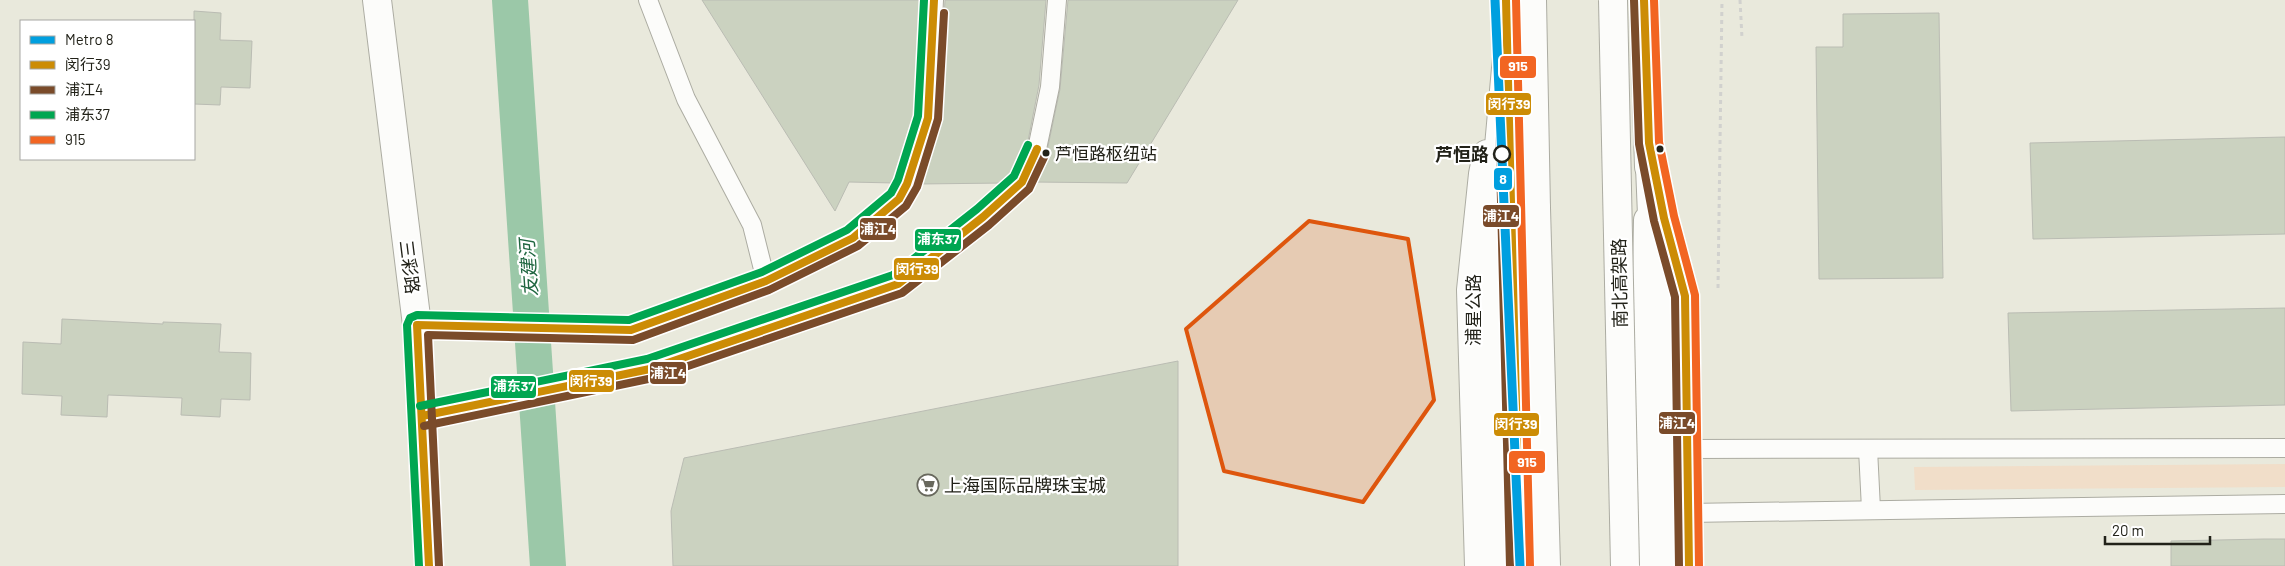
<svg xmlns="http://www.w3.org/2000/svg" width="2285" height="566" font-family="Barlow,'Noto Sans SC',sans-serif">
	<rect width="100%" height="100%" fill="#e9e9dc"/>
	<polygon fill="#f1dec9" points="2285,464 2285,487 1915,490 1914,467"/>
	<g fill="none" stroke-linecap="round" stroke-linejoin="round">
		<polyline stroke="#9bc8a8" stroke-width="36" points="510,0 548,566"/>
	</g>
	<g fill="#cbd2c0" stroke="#babcb3">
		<polygon points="702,0 923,0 917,116 895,183 849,182 835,211"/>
		<polygon points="945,0 1046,0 1039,85 1027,146 1013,176 1005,183 918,184 939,119"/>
		<polygon points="1068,0 1238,0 1127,183 1033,182 1047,151 1060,89"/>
		<polygon points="194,11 221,13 220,40 252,41 250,88 221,87 220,105 194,104"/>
		<polygon points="1939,13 1943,278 1819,279 1816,47 1843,47 1843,14"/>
		<polygon points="2285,137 2285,234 2033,239 2030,143"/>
		<polygon points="2285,308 2285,405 2011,411 2008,313"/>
		<polygon points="62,319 163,324 163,322 221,324 219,352 251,353 250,400 221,399 220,417 181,415 182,398 108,395 107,417 61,415 62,396 22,394 23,342 61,344"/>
		<polygon points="1178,361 1178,566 673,566 671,511 684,458"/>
		<polygon points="2264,539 2285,539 2285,566 2171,566 2171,541"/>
	</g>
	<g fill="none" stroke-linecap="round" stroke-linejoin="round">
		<g stroke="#acaca2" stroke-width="20">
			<g id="lane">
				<polyline points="648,0 686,99 752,225 766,281"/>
				<polyline points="417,325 631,330 766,281 853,238 899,199 907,184 928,118 934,0"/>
				<polyline points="422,416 650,369 898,284 983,217 1022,182 1037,149 1050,87 1057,0"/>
				<polyline points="1687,449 2285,448"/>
				<polyline points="1868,449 1871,509"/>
				<polyline points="1688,513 2285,504"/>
			</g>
		</g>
		<g stroke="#acaca2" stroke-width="30">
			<polyline id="street" points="377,0 417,325 429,566"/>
		</g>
		<g stroke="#acaca2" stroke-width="30">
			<g id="primary">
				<polyline points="1506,0 1508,81"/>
				<polyline points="1644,0 1649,167"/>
				<polyline points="1509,139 1520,566"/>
				<polyline points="1672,249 1685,296 1689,566"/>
				<polyline points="1479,566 1471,290 1483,174 1487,154"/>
				<polyline points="1646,566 1644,441 1648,220"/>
			</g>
		</g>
		<g stroke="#acaca2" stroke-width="30">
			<g id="highway">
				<polyline points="1532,0 1536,208"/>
				<polyline points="1649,143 1652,215 1669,291 1672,566"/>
				<polyline points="1502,566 1492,291 1495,191 1507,57"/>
			</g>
		</g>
		<g stroke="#d1d1ce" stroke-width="3" stroke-dasharray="4 4" stroke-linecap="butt">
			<polyline points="1740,0 1742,38"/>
			<polyline points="1718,288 1722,0"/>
		</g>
		<use href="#lane" stroke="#fcfcfa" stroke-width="18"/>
		<use href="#street" stroke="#fcfcfa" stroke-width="28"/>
		<use href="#primary" stroke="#fcfcfa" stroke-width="28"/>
		<use href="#highway" stroke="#fcfcfa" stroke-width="28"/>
		<g stroke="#acaca2" stroke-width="30" stroke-linecap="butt">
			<g id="highway-bridge">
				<polyline points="1613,0 1625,566"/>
				<polyline points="1536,208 1546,566"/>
			</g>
		</g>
		<use href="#highway-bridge" stroke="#fcfcfa" stroke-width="28"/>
		<g stroke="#fff" stroke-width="11">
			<g id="bus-1">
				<polyline points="1506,0 1520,566"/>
				<polyline points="1644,0 1649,143 1664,218 1685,296 1689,566"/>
				<polyline points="422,416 650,369 898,284 983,217 1022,182 1037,149"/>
				<polyline points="429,566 417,325 631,330 766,281 853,238 899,199 907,184 928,118 934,0"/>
			</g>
		</g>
		<g stroke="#fff" stroke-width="11">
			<g id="bus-2">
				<polyline points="1496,0 1510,566"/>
				<polyline points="1634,0 1639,144 1654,221 1675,297 1679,566"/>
				<polyline points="424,426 653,378 902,293 989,225 1029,189 1046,153"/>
				<polyline points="439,566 428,335 633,340 769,290 858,246 906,206 917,187 938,119 944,13"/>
			</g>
		</g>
		<g stroke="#fff" stroke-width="11">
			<g id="bus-3">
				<polyline points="420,406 647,359 893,275 977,209 1014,176 1028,145"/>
				<polyline points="419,566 407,325 410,318 417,315 629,320 762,272 847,230 891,193 898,180 918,116 924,0"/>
			</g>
		</g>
		<g stroke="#fff" stroke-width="11">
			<g id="bus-4">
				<polyline points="1516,0 1530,566"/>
				<polyline points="1654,0 1659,142 1674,216 1695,295 1699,566"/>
			</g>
		</g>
		<use href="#bus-1" stroke="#cc8c05" stroke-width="8"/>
		<use href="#bus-2" stroke="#7a4b2a" stroke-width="8"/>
		<use href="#bus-3" stroke="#00a651" stroke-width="8"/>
		<use href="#bus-4" stroke="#f26522" stroke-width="8"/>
		<g stroke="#fff" stroke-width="12">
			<polyline id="metro-1" points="1495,0 1520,566"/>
		</g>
		<use href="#metro-1" stroke="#009fdf" stroke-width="9"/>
	</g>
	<path fill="#de560d" fill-opacity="0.2" stroke="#de560d" stroke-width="4" stroke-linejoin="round" d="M1309 221 1408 239 1434 400 1363 502 1224 471 1186 329Z"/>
	<defs>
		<g id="supermarket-ring" transform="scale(1.125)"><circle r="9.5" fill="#fff" stroke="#68685d" stroke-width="1.5"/><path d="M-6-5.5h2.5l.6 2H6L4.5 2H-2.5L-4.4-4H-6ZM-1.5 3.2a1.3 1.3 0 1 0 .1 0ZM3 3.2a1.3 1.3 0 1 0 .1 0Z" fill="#68685d"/></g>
	</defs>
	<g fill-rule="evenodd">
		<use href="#supermarket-ring" x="928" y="485"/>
	</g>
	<g fill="#222219" stroke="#fff" stroke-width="2">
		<circle cx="1660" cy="149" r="4.5"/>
		<circle cx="1046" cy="153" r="4.5"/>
	</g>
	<circle fill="#fff" stroke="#222219" stroke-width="2.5" cx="1502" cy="154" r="8"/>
	<g text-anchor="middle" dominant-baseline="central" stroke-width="4.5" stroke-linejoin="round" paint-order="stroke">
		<g font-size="17" fill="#222219" stroke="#fff" text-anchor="start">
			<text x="1055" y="153">芦恒路枢纽站</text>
		</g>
		<g font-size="18" font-weight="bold" fill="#222219" stroke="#fff" text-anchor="end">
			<text x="1489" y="154">芦恒路</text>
		</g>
		<g font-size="18" fill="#222219" stroke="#fff">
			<text transform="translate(410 267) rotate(83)">三彩路</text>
			<text transform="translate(1619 283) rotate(-91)">南北高架路</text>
			<text transform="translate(1473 310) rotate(-90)">浦星公路</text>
		</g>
		<g font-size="18" fill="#222219" stroke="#fff" text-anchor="start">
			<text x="944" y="485">上海国际品牌珠宝城</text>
		</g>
		<g font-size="19" font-style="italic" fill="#1f6640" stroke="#fff">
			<text transform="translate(528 268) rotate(-94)">友建河</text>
		</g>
	</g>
	<g stroke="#fff" stroke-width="2">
		<rect x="1499" y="55" width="38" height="24" rx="5" fill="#f26522"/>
		<rect x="1485" y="92" width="47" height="24" rx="5" fill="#cc8c05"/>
		<rect x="1493" y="167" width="20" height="24" rx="5" fill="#009fdf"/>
		<rect x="1482" y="204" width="38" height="24" rx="5" fill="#7a4b2a"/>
		<rect x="859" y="217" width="38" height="24" rx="5" fill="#7a4b2a"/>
		<rect x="914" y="228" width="48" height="24" rx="5" fill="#00a651"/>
		<rect x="893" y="257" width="47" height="24" rx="5" fill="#cc8c05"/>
		<rect x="649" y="361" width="38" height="24" rx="5" fill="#7a4b2a"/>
		<rect x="568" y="369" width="47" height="24" rx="5" fill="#cc8c05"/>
		<rect x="490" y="375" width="47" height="24" rx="5" fill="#00a651"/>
		<rect x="1658" y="411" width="38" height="24" rx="5" fill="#7a4b2a"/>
		<rect x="1493" y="412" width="47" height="25" rx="5" fill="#cc8c05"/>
		<rect x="1508" y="450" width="38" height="24" rx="5" fill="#f26522"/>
	</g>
	<g font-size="14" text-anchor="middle" font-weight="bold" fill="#fff">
		<text x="1518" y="71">915</text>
		<text x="1509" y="109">闵行39</text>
		<text x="1503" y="184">8</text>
		<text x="1501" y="221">浦江4</text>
		<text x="878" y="234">浦江4</text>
		<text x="938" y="244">浦东37</text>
		<text x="917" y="274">闵行39</text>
		<text x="668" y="378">浦江4</text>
		<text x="591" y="386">闵行39</text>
		<text x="514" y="391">浦东37</text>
		<text x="1677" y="428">浦江4</text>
		<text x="1516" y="429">闵行39</text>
		<text x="1527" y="467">915</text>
	</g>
	<rect x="20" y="20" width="175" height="140" fill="#ffffff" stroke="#a7a7a3"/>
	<rect x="30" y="36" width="25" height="8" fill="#009fdf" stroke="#a7a7a3"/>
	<text x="65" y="45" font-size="15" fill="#222219">Metro 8</text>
	<rect x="30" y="61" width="25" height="8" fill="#cc8c05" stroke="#a7a7a3"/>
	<text x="65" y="70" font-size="15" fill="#222219">闵行39</text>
	<rect x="30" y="86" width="25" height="8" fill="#7a4b2a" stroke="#a7a7a3"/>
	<text x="65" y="95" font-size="15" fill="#222219">浦江4</text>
	<rect x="30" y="111" width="25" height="8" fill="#00a651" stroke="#a7a7a3"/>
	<text x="65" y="120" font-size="15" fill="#222219">浦东37</text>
	<rect x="30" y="136" width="25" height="8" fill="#f26522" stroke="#a7a7a3"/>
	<text x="65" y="145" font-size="15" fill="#222219">915</text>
	<path d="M2105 536v8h105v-8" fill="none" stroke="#222219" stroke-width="2.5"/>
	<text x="2112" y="536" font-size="15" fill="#222219" stroke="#ffffff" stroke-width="4" paint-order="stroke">20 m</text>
</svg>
